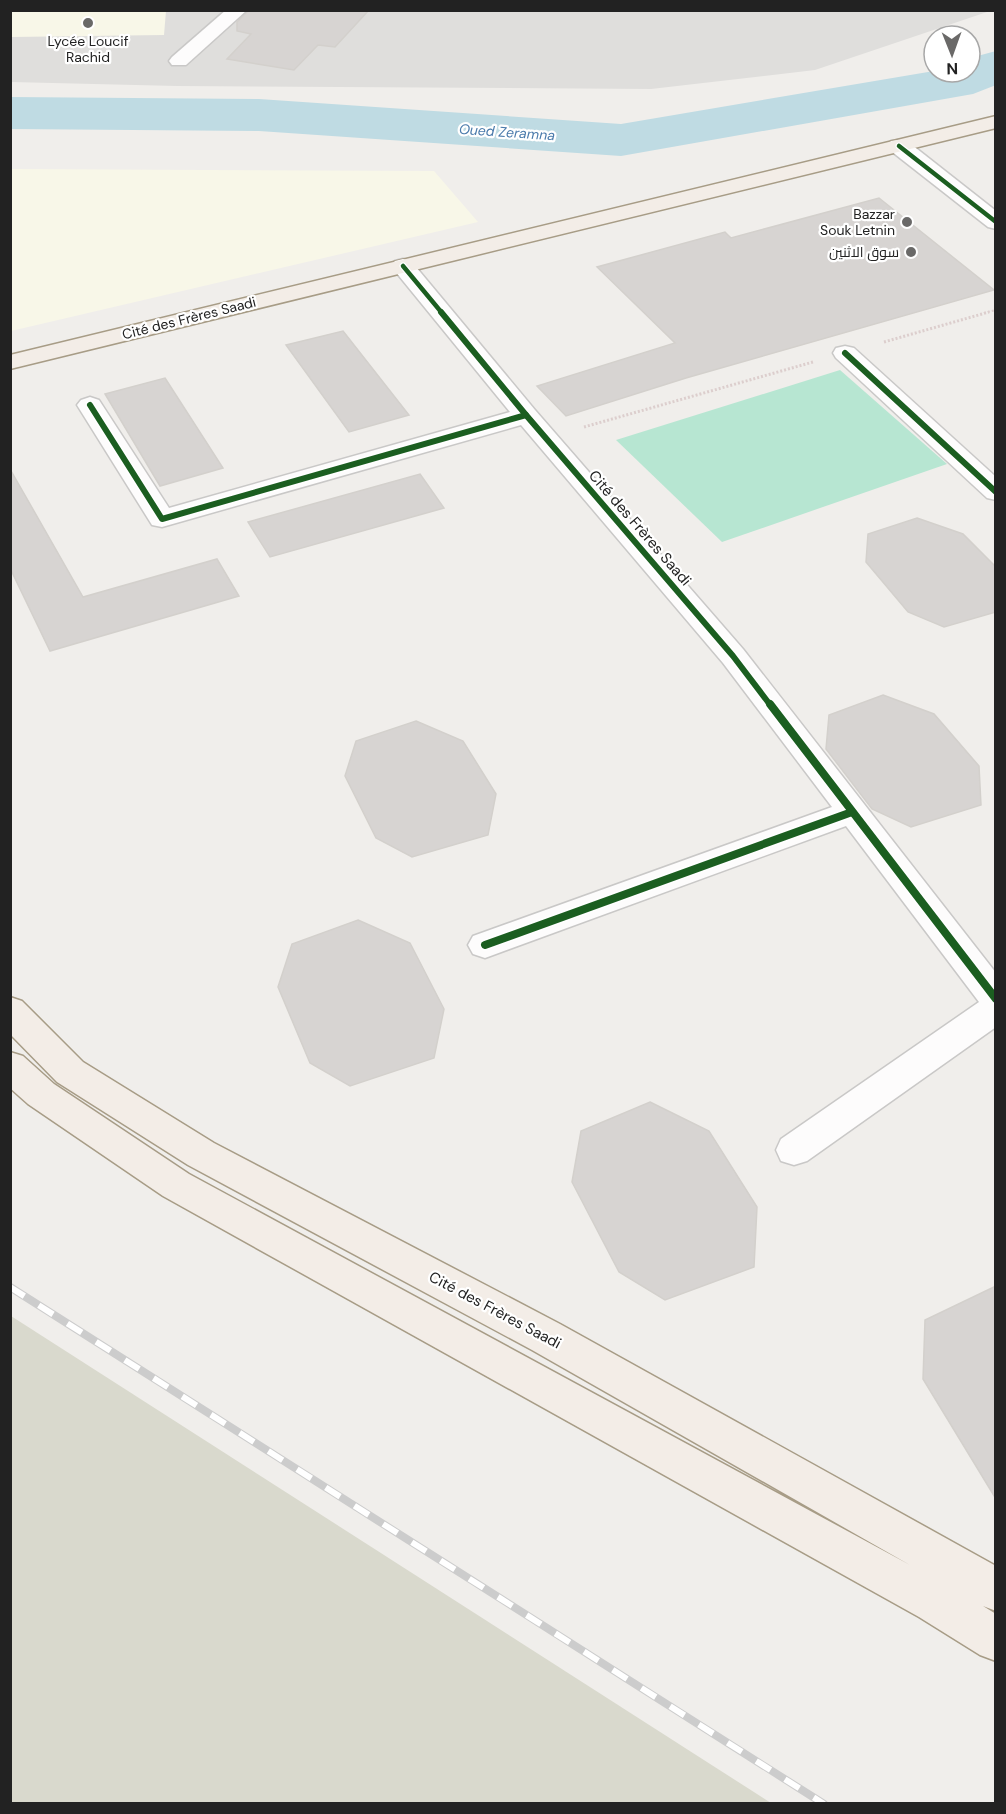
<svg xmlns="http://www.w3.org/2000/svg" width="1006" height="1814" font-family="'DM Sans',Cairo,sans-serif">
	<rect width="100%" height="100%" fill="#f0eeeb"/>
	<polygon fill="#dfdedc" points="11,11 990,11 815,70 651,89 177,86 11,82"/>
	<g fill="#f8f7e8">
		<polygon points="10,11 166,11 164,35 11,37"/>
		<polygon points="11,169 434,171 478,222 11,331"/>
	</g>
	<polygon fill="#d9d9cd" points="11,1316 771,1803 11,1803"/>
	<polygon fill="#b7e6d2" points="840,370 947,464 722,542 616,440"/>
	<g fill="none" stroke-linecap="round" stroke-linejoin="round">
		<polygon fill="#bfdbe3" fill-rule="evenodd" points="996,51 996,85 973,94 621,156 259,131 10,129 10,97 259,99 621,124 934,71 970,72 970,58"/>
	</g>
	<g fill="#d7d4d2" stroke="#d3d0cc" stroke-width="1.5">
		<polygon points="249,10 369,10 335,47 318,45 294,70 227,59 251,34 237,31 237,22"/>
		<polygon points="879,198 994,290 686,378 566,416 537,386 675,343 597,267 725,232 731,238"/>
		<polygon points="343,331 409,415 349,432 286,345"/>
		<polygon points="165,378 223,468 160,486 105,394"/>
		<polygon points="10,469 83,597 217,559 239,596 50,651 10,568"/>
		<polygon points="420,474 444,508 270,557 248,522"/>
		<polygon points="917,518 963,534 996,567 996,612 944,627 908,612 866,562 868,534"/>
		<polygon points="883,695 934,714 979,766 981,805 911,827 872,809 826,749 829,715"/>
		<polygon points="416,721 463,741 496,794 488,835 412,857 376,838 345,776 356,741"/>
		<polygon points="358,920 410,943 444,1009 434,1058 350,1086 310,1063 278,987 292,944"/>
		<polygon points="650,1102 709,1131 757,1207 754,1267 665,1300 619,1272 572,1182 581,1131"/>
		<polygon points="996,1286 996,1499 923,1379 925,1320"/>
	</g>
	<g fill="none" stroke-linecap="round" stroke-linejoin="round">
		<g stroke="#c9c8c7" stroke-width="3">
			<g id="minor">
				<polygon points="226,10 247,10 186,65 172,65 169,61 172,57"/>
				<polygon points="899,140 907,141 996,211 996,229 988,227 891,151 888,146 891,141"/>
				<polygon points="403,259 411,261 535,410 743,649 996,973 996,1027 807,1161 794,1165 781,1161 776,1150 781,1139 979,1002 846,826 485,958 473,954 468,945 473,936 832,807 723,663 521,425 162,527 152,525 77,405 81,400 90,397 99,400 169,508 510,412 395,271 391,266 395,261"/>
				<polygon points="845,346 854,348 996,477 996,500 987,498 836,358 833,353 836,348"/>
			</g>
		</g>
		<g stroke="#a79c86" stroke-width="3">
			<g id="major">
				<polygon points="996,116 996,128 10,369 10,355"/>
				<polygon points="10,997 22,1001 83,1062 214,1143 560,1324 996,1566 996,1611 983,1606 996,1614 996,1661 980,1655 919,1617 163,1196 28,1104 10,1088 10,1052 23,1056 54,1084 189,1174 910,1565 532,1350 188,1165 57,1082 10,1034"/>
			</g>
		</g>
		<polyline stroke="#dccecd" stroke-width="2" stroke-dasharray="2 2" stroke-linecap="butt" points="984,313 996,310"/>
		<g stroke="#dccecd" stroke-width="3" stroke-dasharray="2 2" stroke-linecap="butt">
			<polyline points="884,342 989,312"/>
			<polyline points="584,427 813,362"/>
		</g>
		<use href="#minor" fill="#fdfcfc" fill-rule="evenodd"/>
		<use href="#major" fill="#f3ede7" fill-rule="evenodd"/>
		<g stroke="#ccc" stroke-width="8">
			<polyline id="rail" points="10,1287 824,1804"/>
		</g>
		<use href="#rail" stroke="#fff" stroke-width="6" stroke-dasharray="17" stroke-linecap="butt"/>
		<g stroke="#fff" stroke-width="7">
			<g id="cycleway-far2">
				<polyline points="899,146 996,222"/>
				<polyline points="403,266 442,313"/>
			</g>
		</g>
		<g stroke="#fff" stroke-width="9">
			<g id="cycleway-far1">
				<polyline points="441,312 526,415 733,656 771,706"/>
				<polyline points="845,353 996,492"/>
				<polyline points="90,405 162,519 526,415"/>
			</g>
		</g>
		<g stroke="#fff" stroke-width="11">
			<g id="cycleway">
				<polyline points="770,704 996,999"/>
				<polyline points="485,945 852,812"/>
			</g>
		</g>
		<use href="#cycleway-far2" stroke="#1b5e20" stroke-width="4.5"/>
		<use href="#cycleway-far1" stroke="#1b5e20" stroke-width="6"/>
		<use href="#cycleway" stroke="#1b5e20" stroke-width="8"/>
	</g>
	<g fill="#6a6968" stroke="#fff" stroke-width="2">
		<circle cx="88" cy="23" r="6"/>
		<circle cx="907" cy="222" r="6"/>
		<circle cx="911" cy="252" r="6"/>
	</g>
	<g text-anchor="middle" dominant-baseline="central" stroke-width="4.5" stroke-linejoin="round" paint-order="stroke">
		<g font-size="14" fill="#222" stroke="#fff" text-anchor="end">
			<text x="88" y="41" text-anchor="middle">Lycée Loucif<tspan x="88" dy="16">Rachid</tspan></text>
			<text x="895" y="214">Bazzar<tspan x="895" dy="16">Souk Letnin</tspan></text>
			<text x="899" y="252">سوق الاثنين</text>
		</g>
		<g font-size="14" font-style="italic" fill="#4a7aab" stroke="#fff">
			<text transform="translate(507 132) rotate(4)">Oued Zeramna</text>
		</g>
		<g font-size="14" fill="#222" stroke="#fff">
			<text transform="translate(189 318) rotate(-14)">Cité des Frères Saadi</text>
		</g>
		<g font-size="15" fill="#222" stroke="#fff">
			<text transform="translate(640 528) rotate(49)">Cité des Frères Saadi</text>
			<text transform="translate(495 1310) rotate(28)">Cité des Frères Saadi</text>
		</g>
	</g>
	<rect width="1006" height="1814" fill="none" stroke="#222222" stroke-width="24"/>
	<g transform="translate(952 54) rotate(179)"><circle r="28" fill="#ffffff" stroke="#a7a7a7" stroke-width="1.5"/>
	<path d="M0-4.5L10 22L0 15L-10 22Z" fill="#6a6968"/>
	<text y="-9" font-size="16" font-weight="bold" text-anchor="middle" fill="#222222">N</text>
	</g>
</svg>
